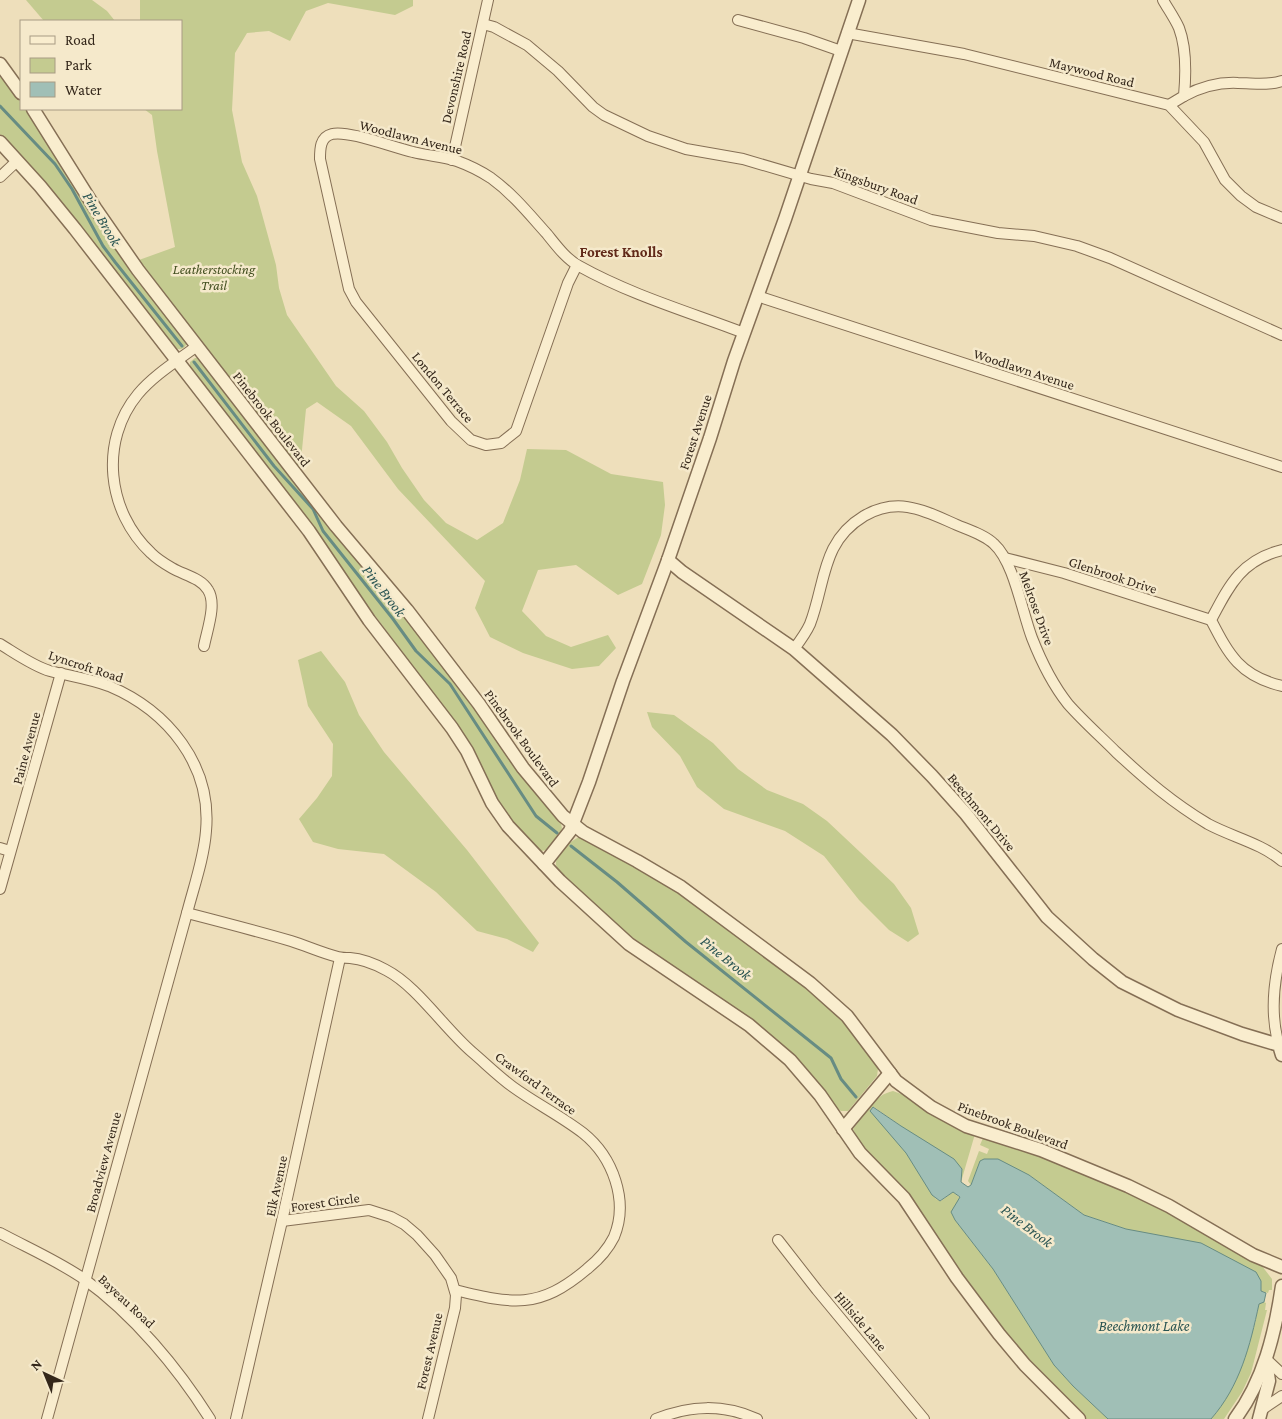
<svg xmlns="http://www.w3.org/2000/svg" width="1282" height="1419" font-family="'Crimson Pro',serif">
	<rect width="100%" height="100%" fill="#eedfbb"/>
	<g fill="#c4cb90">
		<polygon points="26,0 92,0 107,11 115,21 44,21"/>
		<polygon points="140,0 413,0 413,6 395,15 328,3 306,11 290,41 269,31 247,33 235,53 232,110 242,162 257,196 276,265 279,288 287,315 336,386 364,411 387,442 402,468 424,500 446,523 477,540 503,523 520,480 527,449 566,450 611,474 663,482 665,505 661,535 642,584 618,595 576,565 538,570 522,611 546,636 571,647 608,635 616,648 599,666 572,669 523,653 490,637 475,608 485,581 398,489 351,426 317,402 306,409 300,470 139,260 175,247 157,151 152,115 144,109 181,109 181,21 140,21"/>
		<path d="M0 71 21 97V109H30L187 339C187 348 182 351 174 348L33 172 0 134Z"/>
		<polygon points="195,358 200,358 369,569 560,820 562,828 559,836 547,850 541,851 535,848 500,809 471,744 190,368 190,362"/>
		<polygon points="321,651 345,682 359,715 384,752 467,850 539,943 533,952 507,939 477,931 436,892 384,854 338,849 313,842 299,819 317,798 332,776 333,744 308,706 298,660"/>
		<polygon points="647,712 674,715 713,743 738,769 767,790 803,804 827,821 894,884 911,908 919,934 908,942 889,930 859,900 824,856 785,831 724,809 697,787 680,756 652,727"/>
		<path d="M582 836 650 872 821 995 838 1014 876 1063 878 1069 877 1076 848 1111H841L834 1106 805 1068 620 928 559 872C559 872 556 865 556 865 555 854 573 838 582 836Z"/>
		<path d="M893 1091 904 1095 951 1124 975 1134 961 1182 901 1126 874 1107 871 1110 906 1153 936 1199 941 1201 953 1192 960 1198 955 1220 993 1269 1054 1365 1073 1386 1108 1419H1087L1027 1362 853 1136 855 1133 853 1129C865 1113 874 1095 893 1091Z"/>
		<polygon points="983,1138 1027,1149 1160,1206 1262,1266 1272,1279 1272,1290 1269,1290 1268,1293 1261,1291 1261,1281 1126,1229 1084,1215 1029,1175 980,1161 971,1185 968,1181 979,1151 987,1154 989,1149 980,1145"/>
		<polygon points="1264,1302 1266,1303 1265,1310 1267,1310 1251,1373 1242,1392 1224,1419 1211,1419 1217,1411 1255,1324 1259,1303"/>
	</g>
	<path fill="#a0bfb6" stroke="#678c83" d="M873 1107 901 1126 954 1159 962 1169 961 1182 968 1187 971 1185 980 1161 984 1159H998L1029 1175 1084 1215 1126 1229 1201 1243 1256 1272 1261 1281V1291L1266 1293 1264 1302 1259 1304C1250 1346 1240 1386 1211 1419H1108L1073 1386 1054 1365 993 1269 955 1220 951 1212 960 1197 953 1192 940 1201 932 1195 906 1153 870 1111Z"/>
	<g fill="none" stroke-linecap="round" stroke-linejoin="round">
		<g stroke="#678c83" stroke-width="3">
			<polyline points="0,106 55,164 72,189 103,246 115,262 182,346"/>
			<polyline points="194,362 274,466 313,509 323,531 393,619 416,651 450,684 536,816 557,833"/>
			<polyline points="571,846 617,882 686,942 831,1058 841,1079 856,1097"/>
		</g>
		<g stroke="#856f55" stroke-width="12">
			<g id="minor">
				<path d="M1163 0C1168 9 1175 19 1179 28 1187 49 1186 74 1184 96L1169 105"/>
				<polyline points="738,20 804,38 841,51"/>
				<polyline points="483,24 494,27 527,45 558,71 593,107 604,115 648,136 686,149 743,159 811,179 833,183 931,220 998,233 1034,236 1077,246 1110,258 1282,335"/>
				<polyline points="847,33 964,54 1169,105 1204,142 1225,180 1241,196 1256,207 1282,218"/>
				<path d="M1184 96C1201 87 1219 82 1238 83 1253 83 1267 86 1282 81"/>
				<polyline points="452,160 488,0"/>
				<polyline points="0,177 17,161"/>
				<path d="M577 265 568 283 516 431 501 443 486 445 471 440 451 421 356 302 349 289 320 159C320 149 320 137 332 134 349 130 394 148 413 152 428 156 443 156 457 161 468 165 482 172 491 178 513 194 529 214 547 234 556 245 566 259 579 266 631 295 689 312 744 333"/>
				<polyline points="757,296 1282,467"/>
				<path d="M197 346C177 361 154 375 138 394 99 441 107 512 151 553 157 559 165 564 172 568 184 575 201 578 208 590 217 604 207 630 204 646"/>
				<path d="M1282 550C1241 560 1229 586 1211 620 1229 655 1240 676 1282 686"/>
				<polyline points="1005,558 1064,573 1211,620"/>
				<path d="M0 644C15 653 33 666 50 671 70 676 90 679 109 686 168 711 212 765 206 831 204 858 194 886 187 913L47 1419"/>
				<path d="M794 649C800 641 806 633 810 624 826 582 821 542 864 516 899 496 925 511 957 525 969 530 985 535 994 544 1014 562 1022 612 1032 638 1041 661 1053 685 1068 704 1083 721 1100 736 1116 752 1146 780 1173 803 1208 824 1232 837 1261 843 1282 861"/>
				<polyline points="0,848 10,851"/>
				<polyline points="0,889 61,673"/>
				<path d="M187 913C222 922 257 931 291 941 307 946 322 953 338 957 342 958 346 958 350 958 362 959 375 964 386 970 417 986 444 1028 472 1052 485 1063 498 1076 513 1087 535 1103 561 1116 583 1133 613 1157 629 1201 614 1237 608 1249 597 1261 587 1269 539 1310 512 1304 455 1290"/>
				<path d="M1282 949C1274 979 1270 1015 1279 1045H1282"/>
				<polyline points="282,1221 369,1210 391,1217 404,1224 417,1235 435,1255 451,1278 456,1295 455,1308 428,1419"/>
				<path d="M0 1233C28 1248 58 1261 84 1279 133 1314 178 1368 210 1419"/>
				<polyline points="778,1240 817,1290 924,1419"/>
				<polyline points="1266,1359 1282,1374"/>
				<polyline points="1261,1410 1282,1396"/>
				<polyline points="236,1419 282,1221 340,958"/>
				<path d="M656 1419C691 1405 723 1404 757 1419"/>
			</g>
		</g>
		<g stroke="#856f55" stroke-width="15">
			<g id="tertiary">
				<polyline points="0,64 21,93"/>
				<polyline points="33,109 95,208 138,270 336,526 407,610 479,704 523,768 563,816 583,832 637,861 681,887 810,983 847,1016 896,1081 931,1107 966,1126 1041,1150 1128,1186 1169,1206 1253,1255 1282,1267"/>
				<polyline points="0,142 40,186 75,229 309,531 369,620 452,728 467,751 492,803 508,826 560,881 629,944 749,1025 790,1060 820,1095 860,1153 904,1198 957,1278 999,1334 1025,1365 1079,1419"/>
				<polyline points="668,560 682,572 794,649 892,735 932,776 966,814 1047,917 1093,959 1122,982 1178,1010 1242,1034 1279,1045 1282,1055"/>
				<polyline points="544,864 570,831 589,782 623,681 668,560 710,438 734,361 785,219 859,0"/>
				<polyline points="843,1129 890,1073"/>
				<path d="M1235 1419C1264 1380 1275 1333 1282 1286"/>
				<polyline points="1259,1419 1269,1381 1266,1361"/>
			</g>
		</g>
		<use href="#minor" stroke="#f9edce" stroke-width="10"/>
		<use href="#tertiary" stroke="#f9edce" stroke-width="12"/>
	</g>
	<g text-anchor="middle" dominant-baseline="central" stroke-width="5" stroke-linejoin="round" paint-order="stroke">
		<g font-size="14" fill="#34271a" stroke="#f5e9cb">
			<text transform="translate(1092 72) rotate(14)">Maywood Road</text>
			<text transform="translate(456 77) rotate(-77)">Devonshire Road</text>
			<text transform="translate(411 137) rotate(14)">Woodlawn Avenue</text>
			<text transform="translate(876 185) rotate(20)">Kingsbury Road</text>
			<text transform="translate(1024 369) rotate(18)">Woodlawn Avenue</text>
			<text transform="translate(443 387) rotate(50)">London Terrace</text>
			<text transform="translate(272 419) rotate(52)">Pinebrook Boulevard</text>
			<text transform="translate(695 432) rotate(-72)">Forest Avenue</text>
			<text transform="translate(1113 575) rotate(18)">Glenbrook Drive</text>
			<text transform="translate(1037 608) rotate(70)">Melrose Drive</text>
			<text transform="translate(86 666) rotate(18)">Lyncroft Road</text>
			<text transform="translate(522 738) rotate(54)">Pinebrook Boulevard</text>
			<text transform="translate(26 748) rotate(-75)">Paine Avenue</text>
			<text transform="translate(982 812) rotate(50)">Beechmont Drive</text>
			<text transform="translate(536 1083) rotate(36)">Crawford Terrace</text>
			<text transform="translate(1013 1125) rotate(20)">Pinebrook Boulevard</text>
			<text transform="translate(103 1162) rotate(-75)">Broadview Avenue</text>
			<text transform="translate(276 1186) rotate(-78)">Elk Avenue</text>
			<text transform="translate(325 1202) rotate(-8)">Forest Circle</text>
			<text transform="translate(127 1301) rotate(43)">Bayeau Road</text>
			<text transform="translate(861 1321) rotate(50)">Hillside Lane</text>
			<text transform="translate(429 1351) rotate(-77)">Forest Avenue</text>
		</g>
		<g font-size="14" font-style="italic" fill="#445021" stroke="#f5e9cb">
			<text x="214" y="269">Leatherstocking<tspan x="214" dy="16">Trail</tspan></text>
		</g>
		<g font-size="15" font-style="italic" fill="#295452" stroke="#f5e9cb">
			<text transform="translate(102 219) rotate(59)">Pine Brook</text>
			<text transform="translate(384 591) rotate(52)">Pine Brook</text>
			<text transform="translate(726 958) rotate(39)">Pine Brook</text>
			<text transform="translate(1027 1226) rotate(37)">Pine Brook</text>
			<text x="1144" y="1326">Beechmont Lake</text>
		</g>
		<g font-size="15" font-weight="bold" fill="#612919" stroke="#f5e9cb">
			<text x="621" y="252">Forest Knolls</text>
		</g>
	</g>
	<rect x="20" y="20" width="162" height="90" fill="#f5e9cb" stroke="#a89b84"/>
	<rect x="30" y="36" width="25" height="8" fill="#f9edce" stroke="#a89b84"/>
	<text x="65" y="45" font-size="15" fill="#34271a">Road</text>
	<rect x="30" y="58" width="25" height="15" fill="#c4cb90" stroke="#a89b84"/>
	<text x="65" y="70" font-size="15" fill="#34271a">Park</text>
	<rect x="30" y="82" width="25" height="15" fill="#a0bfb6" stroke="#a89b84"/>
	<text x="65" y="95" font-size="15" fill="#34271a">Water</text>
	<g transform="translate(45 1374) rotate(316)" stroke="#f5e9cb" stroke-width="4" paint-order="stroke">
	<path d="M0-4L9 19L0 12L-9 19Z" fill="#34271a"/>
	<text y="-8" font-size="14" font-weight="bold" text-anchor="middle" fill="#34271a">N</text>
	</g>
</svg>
